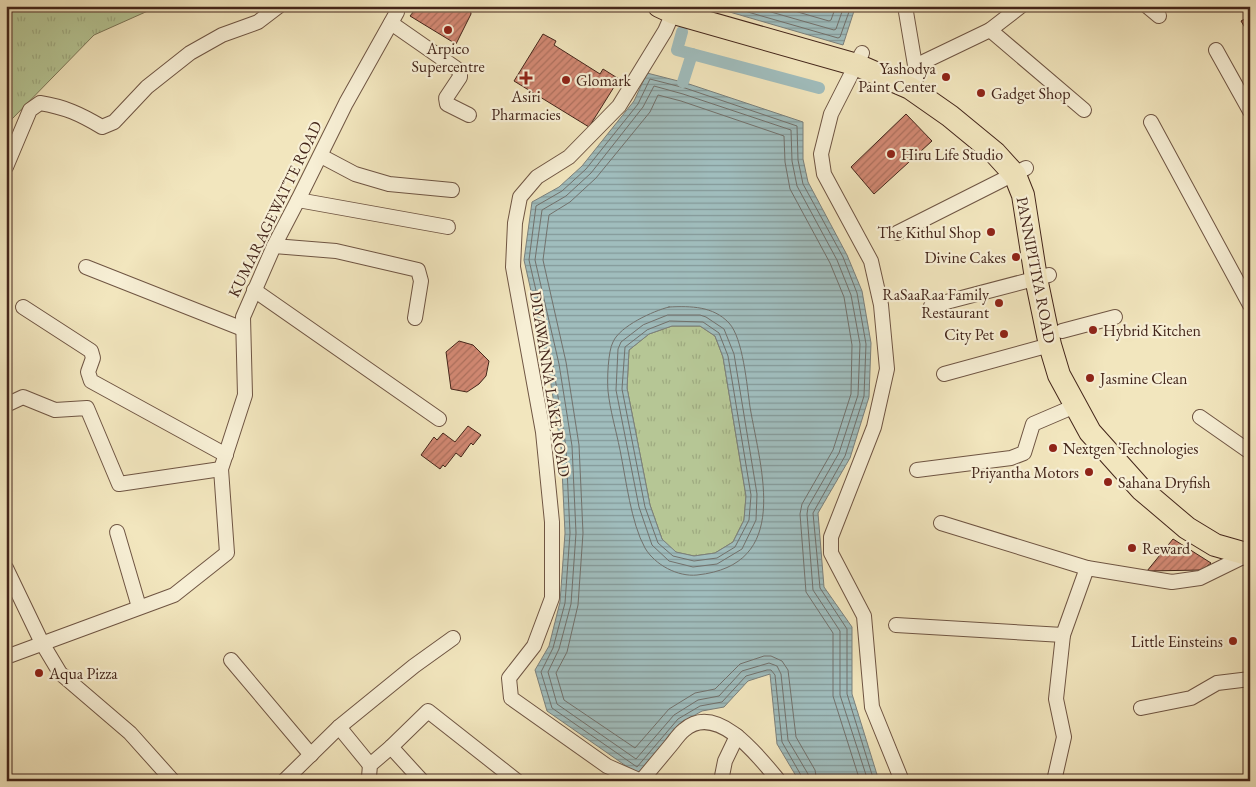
<svg xmlns="http://www.w3.org/2000/svg" width="1256" height="787" font-family="'EB Garamond',serif">
	<defs>
		<pattern id="grass-tufts" width="24" height="20" patternUnits="userSpaceOnUse" patternTransform="scale(1.25)"><rect width="24" height="20" fill="#b6c695"/><path d="M3 7l-1-3M5 7V3M7 7l1-3M15 17l-1-3M17 17v-4M19 17l1-3" fill="none" stroke="#9eaa80"/></pattern>
		<pattern id="water-rules" width="6" height="5" patternUnits="userSpaceOnUse" patternTransform="scale(1.25)"><rect width="6" height="5" fill="#a0bdbd"/><path d="M0 2.5h6" fill="none" stroke="#849999"/></pattern>
		<pattern id="building-hatch" width="6" height="6" patternUnits="userSpaceOnUse" patternTransform="scale(1.25)"><rect width="6" height="6" fill="#d38974"/><path d="M-1 1l2-2M0 6l6-6M5 7l2-2" fill="none" stroke="#ad705e"/></pattern>
	</defs>
	<rect width="100%" height="100%" fill="#f2e6be"/>
	<filter id="stains"><feTurbulence type="fractalNoise" baseFrequency=".004" numOctaves="4"/><feColorMatrix values="0 0 0 0 .2 0 0 0 0 .09 0 0 0 0 .02 0 0 0 .5 -.17"/></filter>
	<radialGradient id="worn" r=".72"><stop offset=".6" stop-color="#630" stop-opacity="0"/><stop offset="1" stop-color="#630" stop-opacity=".3"/></radialGradient>
	<g fill="url(#grass-tufts)" stroke="#7c7658">
		<polygon points="6,6 159,6 94,35 12,119 6,134"/>
		<polygon points="672,326 700,326 715,336 723,357 746,496 744,520 733,542 715,553 694,556 675,552 662,539 650,505 627,388 629,350 649,334"/>
	</g>
	<g fill="url(#water-rules)" stroke="#7b807c" fill-rule="evenodd">
		<polygon points="709,6 884,6 884,10 854,11 843,45"/>
		<path d="M647 73 686 83 803 122V159L808 182 847 255 862 291 871 343 869 397 850 458 818 513 824 587 852 627V694L879 781H799L777 744 770 674 748 681 724 707 702 711 681 723 639 775 547 711 535 670 549 646 560 602 565 533 561 448 548 366 524 260 532 202 559 187 582 166 634 101ZM672 326H700L715 336 723 357 746 496 744 520 733 542 715 553 694 556 676 552 662 539 650 505 627 388 629 350 649 334Z"/>
	</g>
	<g fill="none" stroke-linecap="round" stroke-linejoin="round">
		<g stroke="#72716c" stroke-width="1">
			<polyline points="727,6 838,38 840,37 850,9 853,6"/>
			<polyline points="750,6 834,30 836,29 844,6"/>
			<polyline points="777,6 829,21 831,20 836,6"/>
			<path d="M669 307C691 306 713 306 729 323 743 338 747 386 750 407 761 471 792 565 697 575 678 577 655 565 645 548 631 523 626 479 620 450 616 430 610 410 608 391 607 380 608 351 613 342 620 326 653 311 669 307Z"/>
			<polygon points="668,315 700,315 706,317 724,329 734,354 757,494 756,520 742,549 717,564 693,567 669,561 652,545 639,507 616,390 618,349 621,342 643,325"/>
			<polygon points="670,321 703,322 719,333 728,356 751,495 749,520 735,547 717,558 694,561 673,556 658,543 645,507 622,389 625,347 647,330"/>
			<polyline points="803,781 802,777 782,742 775,675 771,670 767,670 746,676 722,702 700,706 678,719 637,767 552,708 541,672 553,648 565,603 570,533 566,447 553,365 529,260 536,206 562,191 586,169 638,104 650,79 685,88 797,126 798,160 803,184 843,257 857,293 866,344 864,396 845,456 813,513 820,588 847,629 847,694 874,781"/>
			<polyline points="809,781 808,774 788,740 781,674 777,666 769,663 742,671 719,696 698,700 674,715 636,759 557,704 548,672 559,649 571,604 576,533 572,446 559,364 535,260 542,210 566,196 591,173 643,107 654,86 683,94 791,130 792,161 797,186 837,260 851,295 860,344 858,395 839,453 808,507 807,514 813,590 840,631 840,695 868,781"/>
			<polyline points="817,781 815,770 796,737 788,670 782,661 771,656 764,656 740,664 715,689 695,693 669,709 635,748 564,700 556,673 567,652 578,605 583,533 579,445 566,362 543,260 549,215 570,202 596,178 650,112 658,95 681,101 784,136 785,162 790,189 830,263 844,297 852,345 851,394 833,450 802,504 800,514 806,592 833,633 833,696 860,781"/>
		</g>
		<g stroke="#a0bdbd" stroke-width="12">
			<polyline points="682,32 677,50 819,88"/>
			<polyline points="683,82 692,54"/>
		</g>
	</g>
	<g fill="url(#building-hatch)" stroke="#43251a">
		<polygon points="418,6 470,6 471,14 456,44 410,16"/>
		<polygon points="1250,16 1250,36 1241,21"/>
		<polygon points="543,34 556,41 554,45 600,74 603,69 619,79 589,127 514,81"/>
		<polygon points="906,114 932,141 874,194 851,167"/>
		<polygon points="459,341 473,345 489,361 486,376 479,384 467,392 451,389 446,352"/>
		<polygon points="468,426 481,435 473,445 471,443 461,457 456,453 445,467 443,465 440,469 421,455 434,437 437,440 443,433 455,442"/>
		<polygon points="1173,539 1211,563 1202,570 1147,571"/>
	</g>
	<g fill="none" stroke-linecap="round" stroke-linejoin="round">
		<g stroke="#6f5543" stroke-width="16">
			<g id="minor">
				<polyline points="905,6 917,77 910,88"/>
				<polyline points="1147,6 1159,16"/>
				<polyline points="391,23 460,71 460,77 446,98 447,104 469,115"/>
				<polyline points="990,30 1084,110"/>
				<polyline points="1216,50 1250,111"/>
				<polyline points="862,53 831,114 821,154 824,174 871,261 881,305 887,369 874,427 831,537 831,553 864,616 872,707 902,781"/>
				<polyline points="915,66 990,30 1021,6"/>
				<polyline points="1151,122 1250,305"/>
				<polyline points="321,156 355,174 389,184 452,190"/>
				<path d="M6 167 30 110 40 103C65 107 80 114 102 127L114 122 147 87 190 53 222 35 258 22 279 6"/>
				<polyline points="298,200 448,227"/>
				<polyline points="897,233 1026,168"/>
				<polyline points="274,246 336,251 418,270 421,281 415,318"/>
				<polyline points="86,267 243,329"/>
				<polyline points="254,290 439,419"/>
				<polyline points="931,306 1049,275"/>
				<polyline points="23,307 91,351 93,358 88,372 91,381 226,455"/>
				<polyline points="1062,331 1115,317"/>
				<polyline points="944,374 1050,345"/>
				<polyline points="6,405 23,397 55,410 87,408 119,484 221,469"/>
				<polyline points="1200,417 1250,452"/>
				<polyline points="917,470 1011,458 1024,453 1033,424 1075,406"/>
				<polyline points="941,523 1087,568"/>
				<polyline points="117,532 139,607"/>
				<polyline points="6,568 42,643 60,673 130,733 173,781"/>
				<polyline points="896,625 1063,635"/>
				<polyline points="6,657 174,595 227,553 221,469 245,395 243,317 274,246 298,200 346,103 397,12 398,6"/>
				<polyline points="231,660 311,755"/>
				<polyline points="1141,708 1191,698 1217,683 1250,679"/>
				<polyline points="339,727 370,765"/>
				<polyline points="391,747 422,781"/>
				<polyline points="284,781 339,727 414,666 453,638"/>
				<polyline points="372,781 369,777 370,765 391,747 428,711 517,781"/>
				<polyline points="641,781 607,766 511,698 509,678 534,646 552,598 552,522 543,432 513,267 515,223 520,197 537,177 569,157 619,106 665,31 676,6"/>
				<path d="M641 781C651 769 661 757 671 745 675 740 679 734 684 730 717 701 760 758 779 781"/>
				<polyline points="721,781 725,761 737,736"/>
				<polyline points="1054,781 1064,737 1056,699 1063,635 1087,568 1172,582 1200,578 1249,554"/>
			</g>
		</g>
		<g stroke="#43251a" stroke-width="24">
			<polyline id="primary" points="659,6 674,13 857,65 910,88 950,116 995,153 1015,175 1023,195 1036,278 1050,345 1059,375 1090,432 1141,489 1187,528 1215,545 1250,555"/>
		</g>
		<use href="#minor" stroke="#f7efd5" stroke-width="14"/>
		<use href="#primary" stroke="#f2e6be" stroke-width="22"/>
	</g>
	<g fill="#8f2418" stroke="#f7efd5" stroke-width="2">
		<circle cx="448" cy="30" r="5"/>
		<circle cx="946" cy="77" r="5"/>
		<path d="M523.5 70.5h5v5h5v5h-5v5h-5v-5h-5v-5h5z"/>
		<circle cx="566" cy="80" r="5"/>
		<circle cx="981" cy="93" r="5"/>
		<circle cx="891" cy="154" r="5"/>
		<circle cx="991" cy="232" r="5"/>
		<circle cx="1016" cy="257" r="5"/>
		<circle cx="999" cy="303" r="5"/>
		<circle cx="1093" cy="330" r="5"/>
		<circle cx="1004" cy="334" r="5"/>
		<circle cx="1090" cy="378" r="5"/>
		<circle cx="1053" cy="448" r="5"/>
		<circle cx="1089" cy="472" r="5"/>
		<circle cx="1108" cy="482" r="5"/>
		<circle cx="1132" cy="548" r="5"/>
		<circle cx="1233" cy="641" r="5"/>
		<circle cx="39" cy="673" r="5"/>
	</g>
	<g text-anchor="middle" dominant-baseline="central" stroke-width="4.5" stroke-linejoin="round" paint-order="stroke">
		<g font-size="16" fill="#43251a" stroke="#f7efd5" text-anchor="start">
			<text x="448" y="48" text-anchor="middle">Arpico<tspan x="448" dy="18">Supercentre</tspan></text>
			<text x="936" y="68" text-anchor="end">Yashodya<tspan x="936" dy="18">Paint Center</tspan></text>
			<text x="576" y="80">Glomark</text>
			<text x="991" y="93">Gadget Shop</text>
			<text x="526" y="96" text-anchor="middle">Asiri<tspan x="526" dy="18">Pharmacies</tspan></text>
			<text x="901" y="154">Hiru Life Studio</text>
			<text x="981" y="232" text-anchor="end">The Kithul Shop</text>
			<text x="1006" y="257" text-anchor="end">Divine Cakes</text>
			<text x="989" y="294" text-anchor="end">RaSaaRaa Family<tspan x="989" dy="18">Restaurant</tspan></text>
			<text x="1103" y="330">Hybrid Kitchen</text>
			<text x="994" y="334" text-anchor="end">City Pet</text>
			<text x="1100" y="378">Jasmine Clean</text>
			<text x="1063" y="448">Nextgen Technologies</text>
			<text x="1079" y="472" text-anchor="end">Priyantha Motors</text>
			<text x="1118" y="482">Sahana Dryfish</text>
			<text x="1142" y="548">Reward</text>
			<text x="1223" y="641" text-anchor="end">Little Einsteins</text>
			<text x="49" y="673">Aqua Pizza</text>
		</g>
		<g font-size="16" fill="#43251a" stroke="#f7efd5">
			<text transform="translate(275 209) rotate(-64)">KUMARAGEWATTE ROAD</text>
			<text transform="translate(1036 270) rotate(79)">PANNIPITIYA ROAD</text>
			<text transform="translate(550 384) rotate(81)">DIYAWANNA LAKE ROAD</text>
		</g>
	</g>
	<rect width="1256" height="787" fill="none" stroke="#f2e6be" stroke-width="25"/>
	<rect x="8" y="8" width="1241" height="772" fill="none" stroke="#43251a" stroke-width="2.5"/>
	<rect x="12" y="12" width="1231" height="762" fill="none" stroke="#43251a"/>
	<rect width="100%" height="100%" filter="url(#stains)"/>
	<rect width="100%" height="100%" fill="url(#worn)"/>
</svg>
